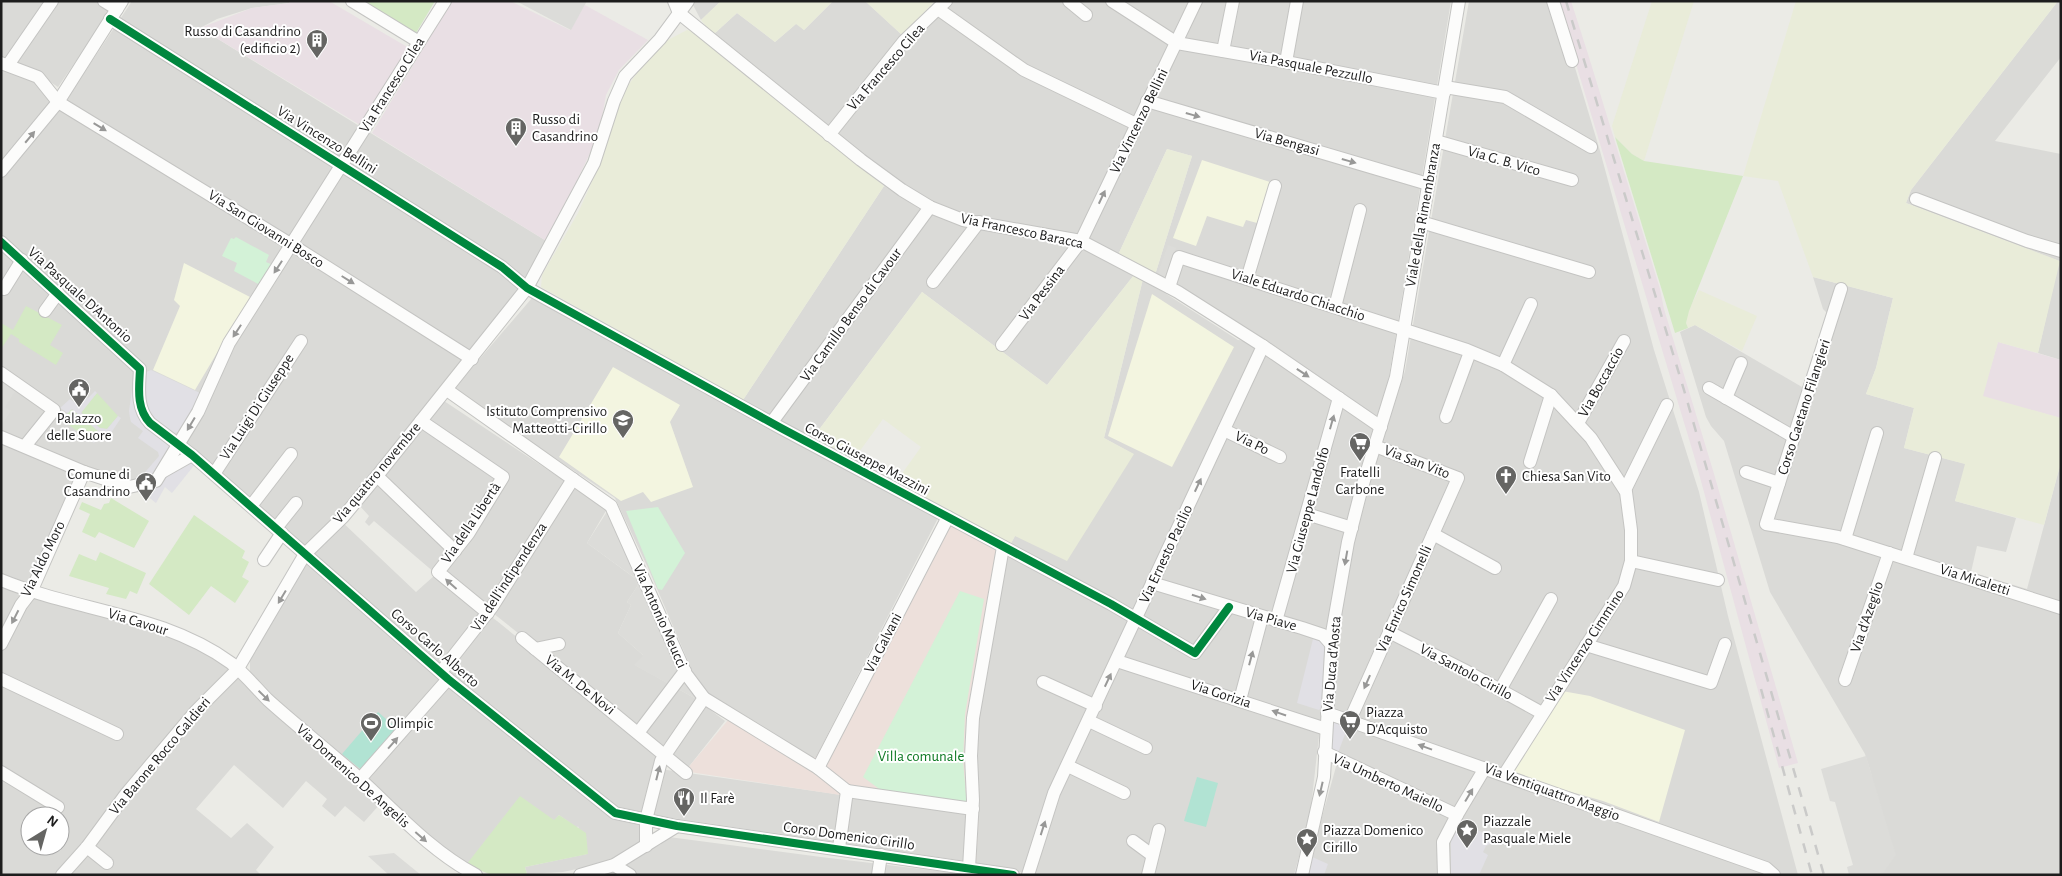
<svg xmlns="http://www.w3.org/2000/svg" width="2062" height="876" font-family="'Alegreya Sans',sans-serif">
	<rect width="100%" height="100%" fill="#ebebe6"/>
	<g fill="#dadad7" fill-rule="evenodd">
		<polygon points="1,1 117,1 58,87 46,79 1,59"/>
		<polygon points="132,1 290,1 289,3 252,8 217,19 200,28 548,242 518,290 339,519 416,592 435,575 497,621 658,752 642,845 600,864 563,872 527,874 525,867 587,854 578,826 577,828 559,815 554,821 466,865 422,831 254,680 250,672 250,659 311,552 186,442 152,471 136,481 91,469 28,586 1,575 1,66 45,87 57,114"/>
		<polygon points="696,1 721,1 701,20 693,5"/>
		<polygon points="833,1 865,1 902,35 935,1 1451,1 1388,382 1379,418 1235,323 1155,275 1192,156 1167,149 1118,255 1031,227 934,206 842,139 787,92 714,34 737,13 775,42 797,23 804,30"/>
		<polygon points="1469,1 1555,1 1600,151 1654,350 1699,492 1728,616 1798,875 1323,875 1311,857 1337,763 1334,704 1336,649 1340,613 1364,496 1405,371"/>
		<polygon points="2058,1 2061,1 2061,57 1995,141 2061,154 2061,360 2038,353 2059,261 1906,203 1911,190"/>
		<polygon points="884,186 923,211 1077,246 1134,275 1047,385 922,292 812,439 743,400"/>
		<polygon points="1813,277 1893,298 1876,368 1866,394 1914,408 1904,448 1966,464 1955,501 2016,518 2006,552 1977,546 1971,572 2027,589 2061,462 2061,875 1874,875 1884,871 1871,773 1865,754 1770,592 1724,441 1711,426 1706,417 1680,332 1695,325 1802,387 1828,314 1823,309"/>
		<polygon points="1143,279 1238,340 1247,341 1376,426 1319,687 1322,709 1310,816 1294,875 1035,875 965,861 651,815 660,769 856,797 977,719 1010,545 1015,536 1114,484 1133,454 1104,438"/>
		<polygon points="532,298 936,516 937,520 816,757 813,758 709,695 697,682 649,570 615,498 453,390"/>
		<polygon points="441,399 607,509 587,543 640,582 627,602 631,605 618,633 644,656 635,665 698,700 662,747 479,602 435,573 374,521 369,526 365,522 369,516 359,505"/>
		<path d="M1 584 187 641 200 648 242 680 381 803 364 822 345 806 335 817 322 806 327 799 306 781 283 808 234 765 196 809 231 838 247 823 274 847 256 870 261 875H1ZM30 816H60V846H30Z"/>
		<polygon points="705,706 725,721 687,769 669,755"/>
		<polygon points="669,837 821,857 971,875 583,875 620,864 660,845"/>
	</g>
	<polygon fill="#ede0db" points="942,518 1007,552 980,701 975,795 979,816 976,866 971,815 690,772 687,769 734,713 813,758 816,757"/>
	<g fill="#e9dfe4">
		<polygon points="290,1 329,1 409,48 360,125 200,28 252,8 289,3"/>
		<polygon points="452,1 510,1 570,30 585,5 648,40 619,70 606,95 599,134 548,242 372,133"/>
		<polygon points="1557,1 1571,1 1588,54 1660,289 1664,309 1712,467 1798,763 1779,768 1695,459"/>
		<polygon points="1998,342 2061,360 2061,418 1982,397"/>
	</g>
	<g fill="#f3f5e0">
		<polygon points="1202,160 1270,182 1257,223 1246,220 1243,227 1207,216 1196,246 1173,238"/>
		<polygon points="184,263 250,297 195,390 153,370 180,306 174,300"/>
		<polygon points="1152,294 1234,347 1172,467 1108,436"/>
		<polygon points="613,367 680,405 670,422 693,487 651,502 643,492 621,501 559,457"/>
		<polygon points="1562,691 1590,696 1685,730 1659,822 1603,801 1554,787 1515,773 1515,765"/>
	</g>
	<g fill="#e9ecd9">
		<polygon points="721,1 833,1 804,30 796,24 775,42 737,13 714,34 711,32 701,20"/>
		<polygon points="865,1 935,1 902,35"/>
		<polygon points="1652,1 1694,1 1644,161 1632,154 1615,137 1612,126"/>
		<polygon points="1796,1 2058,1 1911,190 1906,203 2060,261 2038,353 1998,342 1983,396 2061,418 2061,462 2044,525 1955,501 1965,464 1904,448 1914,408 1866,394 1876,368 1893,298 1813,277 1778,181 1743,176"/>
		<polygon points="687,30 692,31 884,186 743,400 541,287 542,275 578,213 602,159 624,91 647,59 666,41"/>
		<polygon points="1167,149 1192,156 1155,275 1118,255"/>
		<polygon points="1134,275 1143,279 1104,438 1134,454 1067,561 1015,536 1010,545 896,482 921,447 883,419 854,459 812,439 922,292 1047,385"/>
		<polygon points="1699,290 1757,316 1742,351 1695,325 1688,328 1686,323 1688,311"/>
	</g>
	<g fill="#d4e9c4">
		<polygon points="364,1 435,1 416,33"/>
		<polygon points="1615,137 1632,154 1644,161 1743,176 1689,311 1686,323 1688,328 1675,333"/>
		<polygon points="26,306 62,325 50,345 63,353 56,365 19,342 19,339 11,334 1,349 1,323 13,330"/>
		<polygon points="97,393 118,416 107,429 100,428 81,412"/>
		<polygon points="71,409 99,431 91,441 62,420"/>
		<polygon points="111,498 149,521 134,548 99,532 95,538 82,532 90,514 79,509 82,502 101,510 104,504 109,503"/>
		<polygon points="194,515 245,551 242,558 249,562 242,577 249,581 235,603 211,586 189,615 149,584"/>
		<polygon points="100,552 146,573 137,594 130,591 126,599 106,594 109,588 69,576 79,554 96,561"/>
		<polygon points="520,796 554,820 559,815 586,833 588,854 525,867 527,874 492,875 466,865"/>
	</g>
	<g fill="#d3f2d7">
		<polygon points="236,237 269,255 266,262 273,265 260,285 234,271 237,263 222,256 231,238 234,239"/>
		<polygon points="658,507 685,553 662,590 658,589 626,511"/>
		<polygon points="960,591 984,599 965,714 963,761 967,807 882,791 863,777"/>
	</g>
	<g fill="#b1e3d3">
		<polygon points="378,712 400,731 364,772 342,754"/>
		<polygon points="1197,777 1218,783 1206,827 1184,821"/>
	</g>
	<g fill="#dcdcd9">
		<polygon points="516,1 587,1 571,30"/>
		<polygon points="1168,245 1176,248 1166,278 1158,273"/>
		<polygon points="1,375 18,387 5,407 11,411 1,426"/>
		<polygon points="608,510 639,581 587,543"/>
		<polygon points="640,582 698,700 634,665 643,655 618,633 631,605 627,602"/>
		<polygon points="1866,756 1896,855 1884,872 1874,875 1849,875 1847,867 1853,865 1835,802 1830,801 1821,769"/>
		<polygon points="394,853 421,875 389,875 368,856"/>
	</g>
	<g fill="#e1e0e5">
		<polygon points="135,369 144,373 151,370 202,394 184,432 171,433 156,420 147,406 143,384 142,396 147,412 158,424 200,458 172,493 165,487 156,503 141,491 139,487 140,478 159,456 158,452 138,438 143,431 131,422 130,418 129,411"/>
		<polygon points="95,391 97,393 81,413 100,428 107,429 118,416 121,418 107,439 101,435 94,443 91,441 98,431 72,409 68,413 60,408 70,399 74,402 78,401 85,395 88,398"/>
		<polygon points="1314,635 1326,636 1325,704 1319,710 1297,703"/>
		<polygon points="1323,711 1350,721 1335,761 1318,753"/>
		<polygon points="1462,821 1497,841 1486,846 1483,852 1488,855 1479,875 1451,875 1451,840"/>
		<polygon points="1301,852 1328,864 1324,875 1294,875"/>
	</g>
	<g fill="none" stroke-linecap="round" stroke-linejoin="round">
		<g stroke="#c4c4c2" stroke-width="14">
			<g id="minor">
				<polyline points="104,1 117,9"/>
				<polyline points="352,1 419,42"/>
				<polyline points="674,1 679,13 861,160 902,190 930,207 963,220 1081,241 1178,292 1263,346 1381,427"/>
				<polyline points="1069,1 1086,15"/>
				<polyline points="1112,1 1177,43 1286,62 1444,93"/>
				<polyline points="1553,1 1572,61"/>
				<polyline points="938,9 1024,70 1136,124"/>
				<polyline points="110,19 502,267 527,288 781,428 1111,604 1195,653 1229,607"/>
				<polyline points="1223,51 1233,1"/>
				<polyline points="1286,62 1297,1"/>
				<polyline points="1,63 38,77 58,102 292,245 472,359"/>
				<polyline points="8,65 52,1"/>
				<polyline points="1445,87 1505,97 1591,147"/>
				<polyline points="1147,101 1428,184"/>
				<polyline points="829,135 904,41 946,1"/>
				<polyline points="1436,141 1572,180"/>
				<polyline points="1,171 58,102 122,1"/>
				<polyline points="1916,199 2027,241 2061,251"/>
				<polyline points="1421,222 1589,272"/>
				<path d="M1 242 140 369C139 388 136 408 150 423L192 455 448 679 615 813 677 826 1013 875"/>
				<polyline points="1247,279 1275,186"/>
				<polyline points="933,282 979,222"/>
				<polyline points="1169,287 1179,257 1467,350 1503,365 1551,395 1591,438 1626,492 1631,530 1631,561 1624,586 1504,775"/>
				<polyline points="4,289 22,260"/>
				<polyline points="1841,289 1766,524 1838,537 2061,608"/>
				<polyline points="1335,307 1360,210"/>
				<polyline points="45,311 58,293"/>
				<polyline points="1002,345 1081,241 1196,1"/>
				<polyline points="1503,365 1531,304"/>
				<polyline points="1,373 54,410 25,446"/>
				<polyline points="1709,388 1794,437"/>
				<polyline points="447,390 611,506 686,674 704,698 818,768 847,791"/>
				<polyline points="1726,398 1741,363"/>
				<polyline points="1446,417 1470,352"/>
				<polyline points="421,421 503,477 468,534 438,572 488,613"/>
				<polyline points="772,422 930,207"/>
				<polyline points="1578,423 1624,341"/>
				<polyline points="1224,430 1280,457"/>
				<polyline points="1,437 84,472 129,487 156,481 198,412 229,343 445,1"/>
				<polyline points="1530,462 1551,395"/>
				<polyline points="162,472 192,455"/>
				<polyline points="1746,472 1779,483"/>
				<polyline points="214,474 301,341"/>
				<polyline points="377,476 455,551"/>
				<polyline points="1625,490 1667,405"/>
				<polyline points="251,506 291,454"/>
				<polyline points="1307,514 1352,528"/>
				<polyline points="276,528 296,503"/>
				<polyline points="1433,534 1495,568"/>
				<polyline points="1845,539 1877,433"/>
				<polyline points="1906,558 1935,458"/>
				<polyline points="264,560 282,533"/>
				<polyline points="1631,561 1718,580"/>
				<path d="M1 580C76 611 164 614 231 663 245 674 256 688 268 700 298 727 330 752 360 779 397 813 431 851 476 875"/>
				<polyline points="1152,583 1302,628 1323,635 1330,643"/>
				<polyline points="1276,621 1339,398"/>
				<polyline points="1389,632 1464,670 1542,713"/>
				<polyline points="522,638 686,773"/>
				<polyline points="1,644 21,605 31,592 84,472"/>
				<polyline points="1586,645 1711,683 1725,644"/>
				<polyline points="535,649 559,644"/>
				<polyline points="1117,661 1326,729"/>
				<polyline points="441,672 492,607 573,479"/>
				<polyline points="1,679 117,734"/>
				<polyline points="1845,680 1889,553"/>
				<polyline points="1043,682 1096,706"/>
				<polyline points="1500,690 1551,599"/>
				<polyline points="1240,700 1262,617"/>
				<polyline points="1327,713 1766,868 1774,875"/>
				<polyline points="1350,720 1458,478 1375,446"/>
				<polyline points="1089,721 1146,748"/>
				<polyline points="638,733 685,671"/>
				<polyline points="1324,752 1457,815 1485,768"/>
				<polyline points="1068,766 1124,793"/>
				<polyline points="818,768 948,517"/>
				<polyline points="1,772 58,807"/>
				<polyline points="360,779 448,679"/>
				<polyline points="847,791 973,809"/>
				<polyline points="1133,841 1152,855"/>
				<polyline points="646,846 646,820 661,761 704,698"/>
				<polyline points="87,847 107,863"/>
				<polyline points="839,848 847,791"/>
				<polyline points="614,865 630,875"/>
				<polyline points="969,868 973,800 971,756 973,718 1003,547"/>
				<polyline points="62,875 87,847 126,794 195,712 237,670 305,554 343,517 377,476 527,288 594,163 614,101 625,76 660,39 688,1"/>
				<polyline points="580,875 614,865 677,826"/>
				<polyline points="878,875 881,855"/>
				<polyline points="1028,875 1054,793 1263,346"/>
				<polyline points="1148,875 1159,830"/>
				<polyline points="1302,875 1324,777 1332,633 1348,542 1362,487 1396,377 1459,1"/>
				<polyline points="1444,875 1443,842 1457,815"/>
			</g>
		</g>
		<use href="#minor" stroke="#fcfcfb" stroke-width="12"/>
		<g stroke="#cacac9" stroke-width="2.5" stroke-dasharray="10 10" stroke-linecap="butt">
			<polyline points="1566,1 1684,390 1824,875"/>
			<polyline points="1761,689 1812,875"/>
		</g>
		<g stroke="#fff" stroke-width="11">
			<g id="cycleway">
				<polyline points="110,19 502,267 527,288 781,428 1111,604 1195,653 1229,607"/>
				<path d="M1 242 140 369C139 388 136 408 150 423L192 455 448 679 615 813 677 826 1013 875"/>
			</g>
		</g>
		<use href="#cycleway" stroke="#00873e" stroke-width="8"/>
	</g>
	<defs><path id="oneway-solid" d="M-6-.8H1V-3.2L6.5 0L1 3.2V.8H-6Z" transform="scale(1.25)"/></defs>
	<g fill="#989897">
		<use href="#oneway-solid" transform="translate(1193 115) rotate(16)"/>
		<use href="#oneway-solid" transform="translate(100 127) rotate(31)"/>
		<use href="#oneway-solid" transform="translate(30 137) rotate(-50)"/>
		<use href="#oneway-solid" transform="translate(1349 161) rotate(16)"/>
		<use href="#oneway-solid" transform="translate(1102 197) rotate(-65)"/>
		<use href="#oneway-solid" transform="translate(278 267) rotate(123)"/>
		<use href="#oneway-solid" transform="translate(348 280) rotate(32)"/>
		<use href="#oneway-solid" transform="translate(237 331) rotate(123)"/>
		<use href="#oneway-solid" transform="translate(1303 373) rotate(34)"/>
		<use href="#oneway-solid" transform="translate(1332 422) rotate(-74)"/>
		<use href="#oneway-solid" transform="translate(191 424) rotate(121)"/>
		<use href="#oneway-solid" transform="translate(1198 485) rotate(-65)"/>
		<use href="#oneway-solid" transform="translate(1346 558) rotate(100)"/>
		<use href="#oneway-solid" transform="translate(451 584) rotate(-138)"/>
		<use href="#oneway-solid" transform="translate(282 597) rotate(121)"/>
		<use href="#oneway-solid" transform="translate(1199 597) rotate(18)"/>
		<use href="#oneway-solid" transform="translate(15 617) rotate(117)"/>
		<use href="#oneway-solid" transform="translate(1251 658) rotate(-75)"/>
		<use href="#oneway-solid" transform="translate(1108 680) rotate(-65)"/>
		<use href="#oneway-solid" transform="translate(1367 682) rotate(114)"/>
		<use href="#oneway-solid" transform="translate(264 696) rotate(44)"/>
		<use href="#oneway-solid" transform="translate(1279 713) rotate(-161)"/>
		<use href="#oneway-solid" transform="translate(393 743) rotate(-49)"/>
		<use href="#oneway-solid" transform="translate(1425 747) rotate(-160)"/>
		<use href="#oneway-solid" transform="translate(658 773) rotate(-76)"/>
		<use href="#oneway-solid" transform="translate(1321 789) rotate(103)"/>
		<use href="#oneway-solid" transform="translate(1469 795) rotate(-59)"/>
		<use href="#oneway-solid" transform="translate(1043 828) rotate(-72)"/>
		<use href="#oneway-solid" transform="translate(421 837) rotate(41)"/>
	</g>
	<defs>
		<g id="building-pin" transform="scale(1.125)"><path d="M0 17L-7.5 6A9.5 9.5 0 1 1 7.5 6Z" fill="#656563" stroke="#fff"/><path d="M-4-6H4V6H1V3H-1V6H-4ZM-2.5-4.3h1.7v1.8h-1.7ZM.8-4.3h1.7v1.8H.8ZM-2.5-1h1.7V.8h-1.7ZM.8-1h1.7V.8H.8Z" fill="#fff"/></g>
		<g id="civic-pin" transform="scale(1.125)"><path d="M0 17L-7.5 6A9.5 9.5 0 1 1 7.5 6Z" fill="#656563" stroke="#fff"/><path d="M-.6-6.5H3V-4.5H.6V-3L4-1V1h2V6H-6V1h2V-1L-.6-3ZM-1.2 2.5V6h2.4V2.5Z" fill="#fff"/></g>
		<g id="school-pin" transform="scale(1.125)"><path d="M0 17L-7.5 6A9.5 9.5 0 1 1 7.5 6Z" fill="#656563" stroke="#fff"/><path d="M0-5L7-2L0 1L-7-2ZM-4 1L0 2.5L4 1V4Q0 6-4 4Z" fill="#fff"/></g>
		<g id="supermarket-pin" transform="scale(1.125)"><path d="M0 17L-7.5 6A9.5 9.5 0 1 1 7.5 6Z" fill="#656563" stroke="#fff"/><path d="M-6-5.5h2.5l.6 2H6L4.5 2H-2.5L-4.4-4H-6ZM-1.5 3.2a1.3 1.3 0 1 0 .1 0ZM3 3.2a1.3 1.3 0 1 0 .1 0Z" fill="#fff"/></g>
		<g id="church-pin" transform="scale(1.125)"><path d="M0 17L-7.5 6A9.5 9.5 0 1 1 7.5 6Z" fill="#656563" stroke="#fff"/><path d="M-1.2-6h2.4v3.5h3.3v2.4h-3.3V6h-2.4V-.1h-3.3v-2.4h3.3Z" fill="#fff"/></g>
		<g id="stadium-pin" transform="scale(1.125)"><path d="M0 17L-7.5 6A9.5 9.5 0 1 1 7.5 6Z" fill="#656563" stroke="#fff"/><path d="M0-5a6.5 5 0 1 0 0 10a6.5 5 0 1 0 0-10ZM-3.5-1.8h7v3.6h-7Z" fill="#fff"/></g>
		<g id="restaurant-pin" transform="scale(1.125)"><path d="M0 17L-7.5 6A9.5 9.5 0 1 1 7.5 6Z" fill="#656563" stroke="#fff"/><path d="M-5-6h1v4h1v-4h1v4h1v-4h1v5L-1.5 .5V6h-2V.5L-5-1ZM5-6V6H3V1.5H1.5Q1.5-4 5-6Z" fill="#fff"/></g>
		<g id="sight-pin" transform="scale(1.125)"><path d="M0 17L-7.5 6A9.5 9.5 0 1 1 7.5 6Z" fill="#656563" stroke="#fff"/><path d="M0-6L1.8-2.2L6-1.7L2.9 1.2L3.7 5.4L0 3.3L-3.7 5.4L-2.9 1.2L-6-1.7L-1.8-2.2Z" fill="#fff"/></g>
	</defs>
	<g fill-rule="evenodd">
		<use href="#building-pin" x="317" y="40"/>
		<use href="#building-pin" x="516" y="128"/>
		<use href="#civic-pin" x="79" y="389"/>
		<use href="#school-pin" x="623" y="420"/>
		<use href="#supermarket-pin" x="1360" y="443"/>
		<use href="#church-pin" x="1506" y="476"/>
		<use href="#civic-pin" x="146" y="483"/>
		<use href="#supermarket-pin" x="1350" y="721"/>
		<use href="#stadium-pin" x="371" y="723"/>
		<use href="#restaurant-pin" x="684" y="798"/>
		<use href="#sight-pin" x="1467" y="830"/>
		<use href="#sight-pin" x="1307" y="839"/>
	</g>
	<g text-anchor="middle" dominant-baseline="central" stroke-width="4" stroke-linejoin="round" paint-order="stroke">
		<g font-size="15" fill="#1d1d1d" stroke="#fff" text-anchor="start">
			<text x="301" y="31" text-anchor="end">Russo di Casandrino<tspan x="301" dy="17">(edificio 2)</tspan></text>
			<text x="532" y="119">Russo di<tspan x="532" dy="17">Casandrino</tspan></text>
			<text x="607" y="411" text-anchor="end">Istituto Comprensivo<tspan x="607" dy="17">Matteotti-Cirillo</tspan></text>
			<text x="79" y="418" text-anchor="middle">Palazzo<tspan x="79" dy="17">delle Suore</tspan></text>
			<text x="1360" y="472" text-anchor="middle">Fratelli<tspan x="1360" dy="17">Carbone</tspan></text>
			<text x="130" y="474" text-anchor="end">Comune di<tspan x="130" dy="17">Casandrino</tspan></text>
			<text x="1522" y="476">Chiesa San Vito</text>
			<text x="1366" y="712">Piazza<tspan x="1366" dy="17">D'Acquisto</tspan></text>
			<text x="387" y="723">Olimpic</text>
			<text x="700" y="798">Il Farè</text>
			<text x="1483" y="821">Piazzale<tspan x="1483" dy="17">Pasquale Miele</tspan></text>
			<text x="1323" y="830">Piazza Domenico<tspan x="1323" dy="17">Cirillo</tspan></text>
		</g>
		<g font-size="15" fill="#1d1d1d" stroke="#fff">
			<text transform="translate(886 67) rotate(-49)">Via Francesco Cilea</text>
			<text transform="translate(1311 67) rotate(11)">Via Pasquale Pezzullo</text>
			<text transform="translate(392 85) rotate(-58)">Via Francesco Cilea</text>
			<text transform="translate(1139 121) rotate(-64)">Via Vincenzo Bellini</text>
			<text transform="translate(327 140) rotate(32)">Via Vincenzo Bellini</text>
			<text transform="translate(1287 142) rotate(16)">Via Bengasi</text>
			<text transform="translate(1504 161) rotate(16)">Via G. B. Vico</text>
			<text transform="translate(1423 215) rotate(-80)">Viale della Rimembranza</text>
			<text transform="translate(266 229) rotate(32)">Via San Giovanni Bosco</text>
			<text transform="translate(1022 231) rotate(12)">Via Francesco Baracca</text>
			<text transform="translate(1042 293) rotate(-53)">Via Pessina</text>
			<text transform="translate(80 295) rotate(42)">Via Pasquale D'Antonio</text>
			<text transform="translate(1298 295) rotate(18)">Viale Eduardo Chiacchio</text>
			<text transform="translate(851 315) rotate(-54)">Via Camillo Benso di Cavour</text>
			<text transform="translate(1601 382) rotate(-61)">Via Boccaccio</text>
			<text transform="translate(257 407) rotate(-57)">Via Luigi Di Giuseppe</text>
			<text transform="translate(1804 407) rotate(-72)">Corso Gaetano Filangieri</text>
			<text transform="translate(1252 443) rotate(26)">Via Po</text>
			<text transform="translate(867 459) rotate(28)">Corso Giuseppe Mazzini</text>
			<text transform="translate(1417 462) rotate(21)">Via San Vito</text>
			<text transform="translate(377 473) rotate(-50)">Via quattro novembre</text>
			<text transform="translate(1308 510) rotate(-75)">Via Giuseppe Landolfo</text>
			<text transform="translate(471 523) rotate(-56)">Via della Libertà</text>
			<text transform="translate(1166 554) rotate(-65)">Via Ernesto Pacilio</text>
			<text transform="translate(43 559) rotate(-64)">Via Aldo Moro</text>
			<text transform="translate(509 577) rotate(-57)">Via dell'indipendenza</text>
			<text transform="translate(1975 580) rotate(18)">Via Micaletti</text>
			<text transform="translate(1404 599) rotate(-66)">Via Enrico Simonelli</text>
			<text transform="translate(660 616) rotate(66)">Via Antonio Meucci</text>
			<text transform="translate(1867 617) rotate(-71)">Via d'Azeglio</text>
			<text transform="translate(1271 619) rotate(16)">Via Piave</text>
			<text transform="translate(138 622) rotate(17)">Via Cavour</text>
			<text transform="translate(883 643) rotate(-63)">Via Galvani</text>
			<text transform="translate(1585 646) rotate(-57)">Via Vincenzo Cimmino</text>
			<text transform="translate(435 648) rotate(41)">Corso Carlo Alberto</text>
			<text transform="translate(1332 664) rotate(-85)">Via Duca d'Aosta</text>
			<text transform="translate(1466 672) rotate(28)">Via Santolo Cirillo</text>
			<text transform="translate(580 685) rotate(39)">Via M. De Novi</text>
			<text transform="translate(1221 694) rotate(18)">Via Gorizia</text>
			<text transform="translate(160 756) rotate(-50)">Via Barone Rocco Galdieri</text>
			<text transform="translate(353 776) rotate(42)">Via Domenico De Angelis</text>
			<text transform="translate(1388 783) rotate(25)">Via Umberto Maiello</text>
			<text transform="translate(1552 792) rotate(20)">Via Ventiquattro Maggio</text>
			<text transform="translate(849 836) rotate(8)">Corso Domenico Cirillo</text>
		</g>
		<g font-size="15" fill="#0d7923" stroke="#fff">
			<text x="921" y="756">Villa comunale</text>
		</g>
	</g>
	<rect width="2062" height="876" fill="none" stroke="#1d1d1d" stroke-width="5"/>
	<g transform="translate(45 831) rotate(37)"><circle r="24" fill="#ffffff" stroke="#a5a5a5"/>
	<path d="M0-4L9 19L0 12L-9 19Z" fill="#656563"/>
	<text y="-8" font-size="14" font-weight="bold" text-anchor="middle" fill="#1d1d1d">N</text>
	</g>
</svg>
